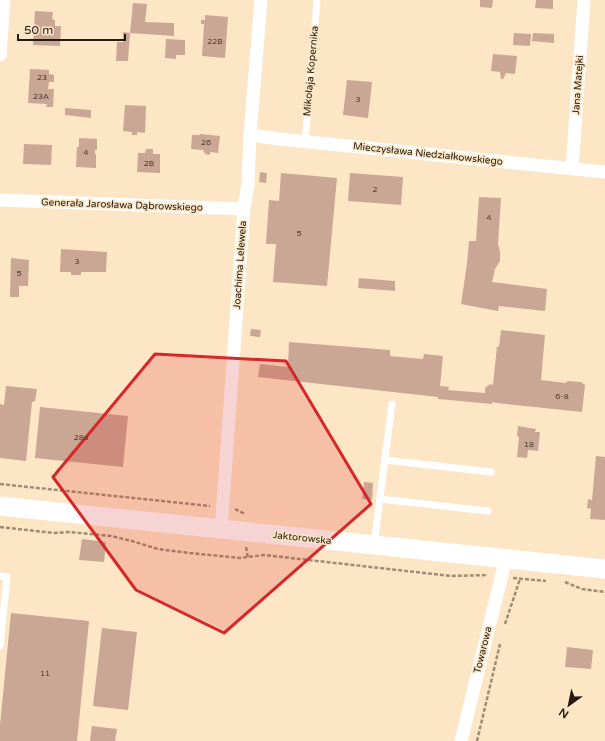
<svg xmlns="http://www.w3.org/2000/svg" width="605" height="741" font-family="'Varela Round',sans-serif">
	<rect width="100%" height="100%" fill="#fde6c6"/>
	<g fill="#caa694">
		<polygon points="480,0 493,0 492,8 480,7"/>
		<polygon points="536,0 553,0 553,9 535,8"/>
		<polygon points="133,3 147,4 145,22 174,23 174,36 130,33"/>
		<polygon points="35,11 53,12 52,19 55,20 55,26 61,26 60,46 33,45"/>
		<polygon points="205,15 228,17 225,58 202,56 204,24 201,24 201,20 205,20"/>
		<polygon points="123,32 130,33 128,61 116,61 117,42 123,42"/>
		<polygon points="514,33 531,34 530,46 513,45"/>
		<polygon points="533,33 554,34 554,43 532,41"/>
		<polygon points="166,39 185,40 185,55 176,55 176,59 165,58"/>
		<polygon points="493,54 517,56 515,74 506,73 503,79 501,79 500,72 491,71"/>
		<polygon points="30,69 49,70 49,74 54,75 54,82 49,82 48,89 54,89 53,107 46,107 47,104 28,103"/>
		<polygon points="347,80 372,82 368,118 343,115"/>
		<polygon points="125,105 146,106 145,133 137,132 137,135 132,135 132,132 123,131"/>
		<polygon points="65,108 91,110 91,118 65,115"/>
		<polygon points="200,134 220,136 218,153 211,152 209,155 205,154 203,150 191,149 192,135 200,135"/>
		<polygon points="79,138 97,139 97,150 95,150 95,154 96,154 96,168 76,167 77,147 79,147"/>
		<polygon points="24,144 52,145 51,165 23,164"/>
		<polygon points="146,149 153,149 153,154 160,154 160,173 137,172 138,153 145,153"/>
		<polygon points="260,172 267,173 266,183 259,182"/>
		<polygon points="281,173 337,178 327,286 273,282 276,244 266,244 269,200 279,201"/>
		<polygon points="350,173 403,177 401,205 348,201"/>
		<polygon points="479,197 501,198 498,244 500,252 500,261 495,269 492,282 547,289 545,311 499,306 498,311 461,304 467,264 469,241 476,241"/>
		<polygon points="61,249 107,252 106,272 81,272 81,275 71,275 71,272 60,272"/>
		<polygon points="11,258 29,260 28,286 19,286 19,297 10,297"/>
		<polygon points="359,278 395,281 395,291 358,288"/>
		<polygon points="251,329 261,330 260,337 250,336"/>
		<polygon points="501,330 545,335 541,380 565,383 568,381 581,382 585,385 582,412 497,403 492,402 492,404 438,399 438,397 258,377 260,364 288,367 289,342 390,350 390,356 423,359 424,354 443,356 440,386 449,387 448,390 485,393 485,388 490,384 493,385 497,346 499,347"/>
		<polygon points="6,386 37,389 35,401 32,402 26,461 0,458 0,404 4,405"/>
		<polygon points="40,407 128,416 123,467 35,458"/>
		<polygon points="518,426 536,429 535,432 540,432 538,451 528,450 527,458 517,457 519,437 517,436"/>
		<polygon points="596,456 605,457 605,520 590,519 591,509 587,508 588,499 592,500"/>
		<polygon points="364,482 373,483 372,500 362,499"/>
		<polygon points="82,539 106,542 104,562 79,560"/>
		<polygon points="11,613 89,621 77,741 0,741 0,725"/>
		<polygon points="102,628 137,632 128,710 93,706"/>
		<polygon points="567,647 593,650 591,669 565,667"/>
		<polygon points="92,726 117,729 115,741 90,741"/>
	</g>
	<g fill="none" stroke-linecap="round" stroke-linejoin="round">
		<g stroke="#9d8d76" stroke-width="2.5" stroke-dasharray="4 2" stroke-linecap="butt">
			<polyline points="0,484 210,506"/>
			<polyline points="235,509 245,514"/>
			<polyline points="0,527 54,533 70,532 111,536 132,541 158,549 190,553 240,558 264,555 451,576 488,575"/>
			<polyline points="246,547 248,558"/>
			<polyline points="513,578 546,581"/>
			<polyline points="565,582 582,589 605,592"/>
			<polyline points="505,624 520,579"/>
			<polyline points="477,741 500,644"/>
		</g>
		<g stroke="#fff" stroke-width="7">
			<polyline points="305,142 317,0"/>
			<polyline points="385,460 491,472"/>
			<polyline points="380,499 488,511"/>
			<polyline points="374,545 392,404"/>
			<polyline points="0,576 7,577 0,646"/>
		</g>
		<g stroke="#fff" stroke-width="13">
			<polyline points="0,55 4,0"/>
			<polyline points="250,135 279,139 605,172"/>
			<polyline points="572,169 584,0"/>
			<polyline points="0,200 244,209"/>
			<polyline points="221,530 244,209 248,184 250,135 261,0"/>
			<polyline points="461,741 506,558"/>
		</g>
		<polyline stroke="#fff" stroke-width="19" points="0,506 605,569"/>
	</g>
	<path fill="#d62828" fill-opacity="0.2" stroke="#d62828" stroke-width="3" stroke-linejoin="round" d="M155 354 286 361 371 504 224 633 136 590 53 477Z"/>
	<g text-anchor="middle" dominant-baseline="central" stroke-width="3" stroke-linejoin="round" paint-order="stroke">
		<g font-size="8" fill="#4d3e30">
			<text x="215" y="41">22B</text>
			<text x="42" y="77">23</text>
			<text x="41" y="96">23A</text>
			<text x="358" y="99">3</text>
			<text x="206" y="142">26</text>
			<text x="86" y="152">4</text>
			<text x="149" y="163">2B</text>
			<text x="375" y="189">2</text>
			<text x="489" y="217">4</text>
			<text x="299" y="233">5</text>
			<text x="77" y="261">3</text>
			<text x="19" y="273">5</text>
			<text x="562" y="396">6-8</text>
			<text x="81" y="437">28a</text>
			<text x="529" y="444">18</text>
			<text x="45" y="673">11</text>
		</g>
		<g font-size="10" fill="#231b0f" stroke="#fde6c6">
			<text transform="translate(311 71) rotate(-85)">Mikołaja Kopernika</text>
			<text transform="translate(578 85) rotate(-86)">Jana Matejki</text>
			<text transform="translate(428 154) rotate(6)">Mieczysława Niedziałkowskiego</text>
			<text transform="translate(122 205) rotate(2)">Generała Jarosława Dąbrowskiego</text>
			<text transform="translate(240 265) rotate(-86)">Joachima Lelewela</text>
			<text transform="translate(302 538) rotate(6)">Jaktorowska</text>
			<text transform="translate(483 650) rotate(-76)">Towarowa</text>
		</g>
	</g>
	<g transform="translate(569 705) rotate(213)" stroke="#fde6c6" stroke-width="3" paint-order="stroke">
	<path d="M0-3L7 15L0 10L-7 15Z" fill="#231b0f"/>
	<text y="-6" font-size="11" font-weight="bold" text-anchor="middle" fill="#231b0f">N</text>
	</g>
	<path d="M18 34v6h107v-6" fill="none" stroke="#231b0f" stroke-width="2"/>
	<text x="24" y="34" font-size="12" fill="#231b0f" stroke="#fde6c6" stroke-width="3" paint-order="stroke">50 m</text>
</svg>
